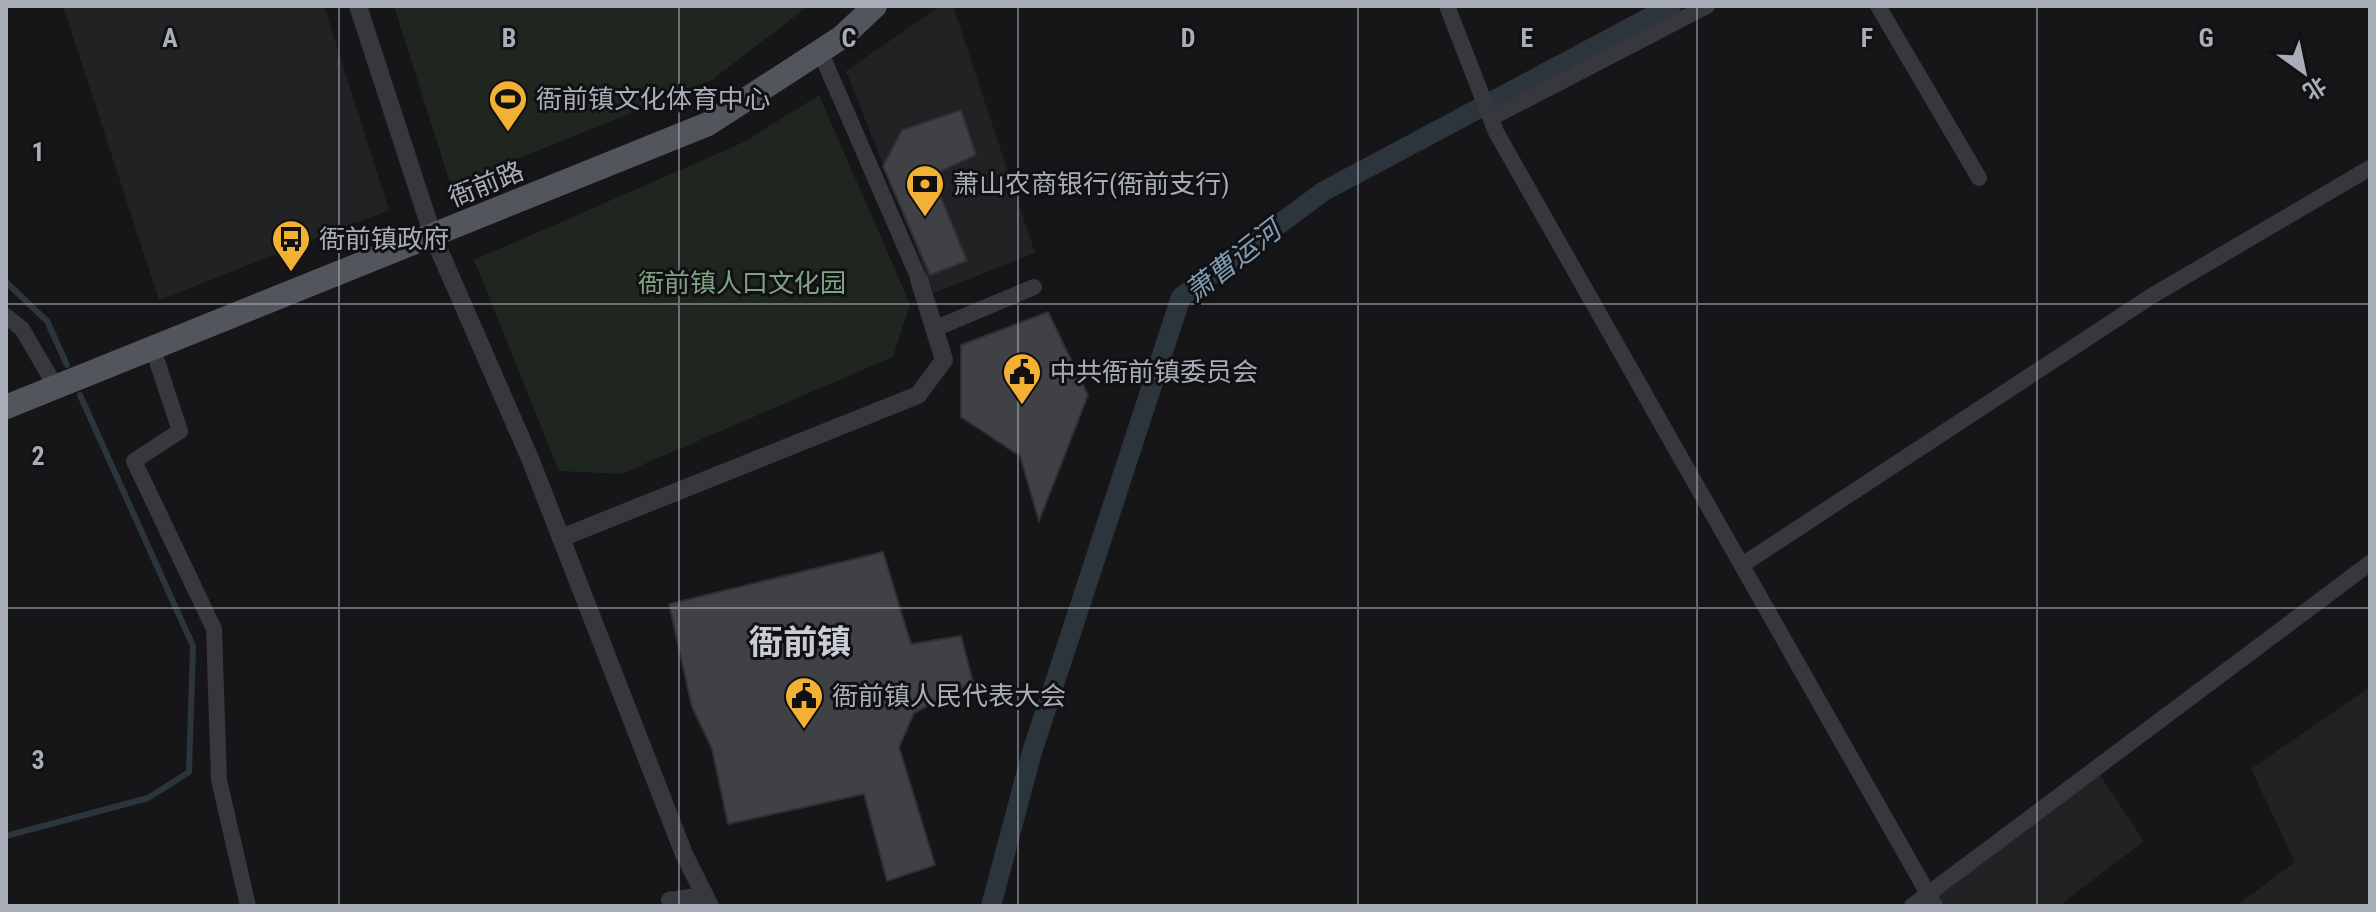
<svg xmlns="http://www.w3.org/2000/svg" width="2376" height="912" font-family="'Roboto Condensed','Noto Sans SC',sans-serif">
	<rect width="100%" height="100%" fill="#161618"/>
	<g fill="#222225">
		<polygon points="63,6 324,6 389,210 159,300"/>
		<polygon points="940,6 953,6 1035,253 934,293 846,71"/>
		<polygon points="2370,687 2370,906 2236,906 2295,862 2251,769"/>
		<polygon points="2096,769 2144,841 2059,906 1939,906 1928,894"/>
	</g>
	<g fill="#1e261f">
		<polygon points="394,6 808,6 712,80 451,186"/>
		<polygon points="819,95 910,304 893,357 621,474 559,471 474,260 744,142"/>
	</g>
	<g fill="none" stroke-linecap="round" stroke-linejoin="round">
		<g stroke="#2c353c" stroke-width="6">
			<polyline points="6,282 47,321 67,365"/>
			<polyline points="6,836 148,798 189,772 193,646 80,395"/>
		</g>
		<polyline stroke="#2c353c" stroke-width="20" points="991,906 1032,752 1181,297 1324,191 1671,6"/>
	</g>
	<g fill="#404145" stroke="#303034" stroke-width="2">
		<polygon points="961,110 976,155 932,175 967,261 930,275 883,166 902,130"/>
		<polygon points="1048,312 1088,395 1039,521 1020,456 961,417 961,345"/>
		<polygon points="883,552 911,644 961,636 973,682 914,713 899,747 935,865 887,881 864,794 728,824 712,749 692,707 669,604"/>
	</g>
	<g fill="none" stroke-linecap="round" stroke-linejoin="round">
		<g stroke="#37383d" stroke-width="16">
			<polyline points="1447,6 1496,132 1935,906"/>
			<polyline points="1878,6 1979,178"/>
			<polyline points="820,51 919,279"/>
			<polyline points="1491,118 1707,6"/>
			<polyline points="6,316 22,329 56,387"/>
			<polyline points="934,329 1034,287"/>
			<polyline points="153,349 180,431 134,461 214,629 219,780 248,906"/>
			<polyline points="1742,565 2150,297 2370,168"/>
			<polyline points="672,906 669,900 704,895"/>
			<polyline points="1912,906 2370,563"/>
		</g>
		<g stroke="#37383d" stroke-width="18">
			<polyline points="358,6 433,236 531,461 684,854 710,906"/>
			<polyline points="561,538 918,395 944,360 919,279"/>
		</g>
		<polyline stroke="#53555c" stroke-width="24" points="6,407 708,124 842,37 875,6"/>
	</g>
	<path fill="none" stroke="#a8adb8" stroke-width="2" stroke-opacity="0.55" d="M339 6V906M679 6V906M1018 6V906M1358 6V906M1697 6V906M2037 6V906M6 304H2370M6 608H2370"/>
	<defs>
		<g id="stadium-pin" transform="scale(2)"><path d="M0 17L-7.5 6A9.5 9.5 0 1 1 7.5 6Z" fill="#f2b134" stroke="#111113"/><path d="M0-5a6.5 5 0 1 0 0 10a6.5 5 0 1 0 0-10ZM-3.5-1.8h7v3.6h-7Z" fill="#111"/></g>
		<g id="bank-pin" transform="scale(2)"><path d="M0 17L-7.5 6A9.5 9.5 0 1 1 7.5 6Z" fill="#f2b134" stroke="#111113"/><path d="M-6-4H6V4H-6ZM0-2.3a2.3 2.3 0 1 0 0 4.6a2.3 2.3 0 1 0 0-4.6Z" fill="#111"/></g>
		<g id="bus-pin" transform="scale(2)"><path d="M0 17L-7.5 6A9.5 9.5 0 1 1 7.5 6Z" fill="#f2b134" stroke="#111113"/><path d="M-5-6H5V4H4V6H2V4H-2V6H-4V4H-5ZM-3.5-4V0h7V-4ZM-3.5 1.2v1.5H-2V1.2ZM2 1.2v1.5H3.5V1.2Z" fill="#111"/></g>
		<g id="civic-pin" transform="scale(2)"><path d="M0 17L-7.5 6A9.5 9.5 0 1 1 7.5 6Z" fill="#f2b134" stroke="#111113"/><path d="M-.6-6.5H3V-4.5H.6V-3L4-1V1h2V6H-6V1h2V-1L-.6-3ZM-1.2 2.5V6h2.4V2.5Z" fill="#111"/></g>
	</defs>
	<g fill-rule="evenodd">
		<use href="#stadium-pin" x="508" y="99"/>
		<use href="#bank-pin" x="925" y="184"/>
		<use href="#bus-pin" x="291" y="239"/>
		<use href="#civic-pin" x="1022" y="372"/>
		<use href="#civic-pin" x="804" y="696"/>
	</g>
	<g text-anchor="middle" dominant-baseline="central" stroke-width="6" stroke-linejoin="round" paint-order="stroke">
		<g font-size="26" fill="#a8adb8" stroke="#111113" text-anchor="start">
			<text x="536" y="99">衙前镇文化体育中心</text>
			<text x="953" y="184">萧山农商银行(衙前支行)</text>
			<text x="319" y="239">衙前镇政府</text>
			<text x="1050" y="372">中共衙前镇委员会</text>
			<text x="832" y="696">衙前镇人民代表大会</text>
		</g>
		<g font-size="26" fill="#a8adb8" stroke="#111113">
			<text transform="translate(486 184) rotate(-22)">衙前路</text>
		</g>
		<g font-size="26" fill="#7fa381" stroke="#111113">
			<text x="742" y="283">衙前镇人口文化园</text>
		</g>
		<g font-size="28" font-style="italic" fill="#7f9bb3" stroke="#111113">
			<text transform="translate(1233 261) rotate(-38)">萧曹运河</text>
		</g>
		<g font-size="34" font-weight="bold" fill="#c9ccd4" stroke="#111113">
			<text x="800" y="642">衙前镇</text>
		</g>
	</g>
	<g font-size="26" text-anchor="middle" font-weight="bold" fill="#a8adb8" stroke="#111113" stroke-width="6" stroke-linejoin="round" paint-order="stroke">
		<text x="170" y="47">A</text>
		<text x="509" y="47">B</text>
		<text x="849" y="47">C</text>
		<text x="1188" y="47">D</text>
		<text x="1527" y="47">E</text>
		<text x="1867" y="47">F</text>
		<text x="2206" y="47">G</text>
		<text x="38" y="161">1</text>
		<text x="38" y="465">2</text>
		<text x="38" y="769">3</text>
	</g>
	<rect width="2376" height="912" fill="none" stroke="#a8adb8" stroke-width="16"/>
	<g transform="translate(2304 72) rotate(147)" stroke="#111113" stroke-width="6" paint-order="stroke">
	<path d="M0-6L14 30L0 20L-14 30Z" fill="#a8adb8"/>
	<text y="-12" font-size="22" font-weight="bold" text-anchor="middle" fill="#a8adb8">北</text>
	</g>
</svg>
